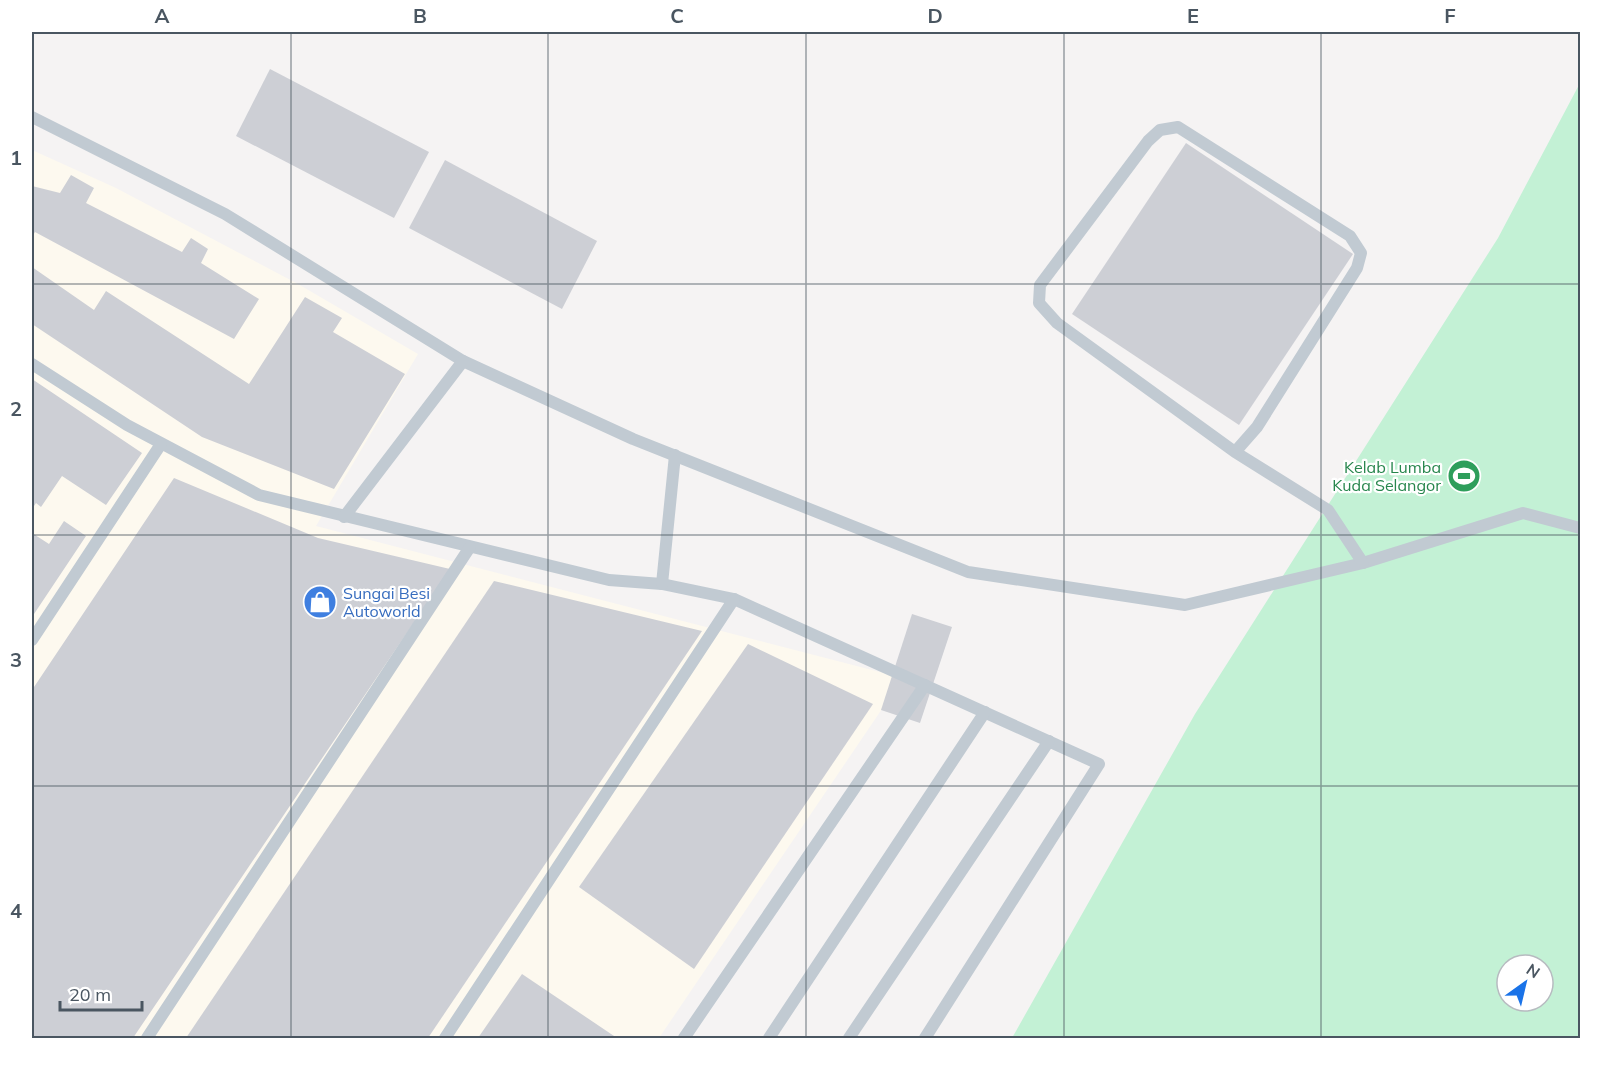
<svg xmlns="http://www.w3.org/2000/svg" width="1612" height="1070" font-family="Mulish,sans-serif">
	<rect width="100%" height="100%" fill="#f5f3f3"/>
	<polygon fill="#fdf9ef" points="32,150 116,188 298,284 418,354 316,526 903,678 659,1038 32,1038"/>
	<path fill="#c3f1d5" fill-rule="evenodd" d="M1580 83V1038H1012L1195 714 1498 238ZM1507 965H1543V1001H1507Z"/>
	<g fill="#cdcfd5">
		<polygon points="270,69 429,152 394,218 236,136"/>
		<polygon points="1186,143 1353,254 1239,425 1072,314"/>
		<polygon points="445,160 597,241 562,309 409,228"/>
		<polygon points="71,175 94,188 86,203 182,252 191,238 208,249 201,263 259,299 234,339 35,232 32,237 32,186 60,193"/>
		<polygon points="32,267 94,310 106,291 249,384 305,297 342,318 333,332 405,374 334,489 202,437 32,324"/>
		<polygon points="32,379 142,453 106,505 62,476 41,507 36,503 32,509"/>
		<polygon points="174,478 318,538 450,569 133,1038 32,1038 32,690"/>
		<polygon points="64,521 86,536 32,617 32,533 49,544"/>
		<polygon points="494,581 702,631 428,1038 186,1038"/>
		<polygon points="912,614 952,627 920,723 881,710"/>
		<polygon points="748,644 873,704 694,969 579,887"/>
		<polygon points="522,974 617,1038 478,1038"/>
	</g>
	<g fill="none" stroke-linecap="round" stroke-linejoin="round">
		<g stroke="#c1cad2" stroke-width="12">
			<polyline points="32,117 225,214 463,361 633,439 968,572 1185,605 1363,563 1523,513 1580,528"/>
			<polyline points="32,364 127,425 259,495 609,580 662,584 734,599 1099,764 925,1038"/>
			<polyline points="1235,452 1257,427 1357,268 1361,253 1350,236 1178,127 1160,130 1148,141 1040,285 1039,303 1057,323 1235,452 1328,510 1363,563"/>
			<polyline points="344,517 463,361"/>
			<polyline points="662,584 675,455"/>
			<polyline points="32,640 161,444"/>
			<polyline points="147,1038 470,547"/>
			<polyline points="445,1038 734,599"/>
			<polyline points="684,1038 925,685"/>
			<polyline points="769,1038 985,712"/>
			<polyline points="849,1038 1049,741"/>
		</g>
	</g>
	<path fill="none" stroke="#4a5661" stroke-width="1.5" stroke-opacity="0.55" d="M291 32V1038M548 32V1038M806 32V1038M1064 32V1038M1321 32V1038M32 284H1580M32 535H1580M32 786H1580"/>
	<defs>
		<g id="stadium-disc" transform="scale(1.725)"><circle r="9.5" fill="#2e9e5b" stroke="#fff"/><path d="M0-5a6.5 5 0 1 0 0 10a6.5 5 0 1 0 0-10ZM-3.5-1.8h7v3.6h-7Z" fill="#fff"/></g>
		<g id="shop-disc" transform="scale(1.725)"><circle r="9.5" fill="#3f7fe0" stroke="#fff"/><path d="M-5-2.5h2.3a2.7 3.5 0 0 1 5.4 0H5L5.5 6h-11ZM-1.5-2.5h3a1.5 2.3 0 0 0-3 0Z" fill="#fff"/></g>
	</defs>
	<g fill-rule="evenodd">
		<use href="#stadium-disc" x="1464" y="476"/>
		<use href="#shop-disc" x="320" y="602"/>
	</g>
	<g text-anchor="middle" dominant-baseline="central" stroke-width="4.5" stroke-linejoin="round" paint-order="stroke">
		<g font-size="16" fill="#27864d" stroke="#fff" text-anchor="end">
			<text x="1441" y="467">Kelab Lumba<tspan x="1441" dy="18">Kuda Selangor</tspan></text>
		</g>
		<g font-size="16" fill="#366cbe" stroke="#fff" text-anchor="start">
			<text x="343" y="593">Sungai Besi<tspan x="343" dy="18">Autoworld</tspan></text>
		</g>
	</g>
	<rect width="1612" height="1070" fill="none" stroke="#ffffff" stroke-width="66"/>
	<g transform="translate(1525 983) rotate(34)"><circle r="28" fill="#ffffff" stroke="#b7bbc0" stroke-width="1.5"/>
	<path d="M0-4.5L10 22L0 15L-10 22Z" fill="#1a73e8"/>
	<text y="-9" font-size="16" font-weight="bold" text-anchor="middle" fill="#4a5661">N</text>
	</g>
	<path d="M60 1001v9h82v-9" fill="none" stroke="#4a5661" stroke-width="3"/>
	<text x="69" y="1001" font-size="18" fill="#4a5661" stroke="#ffffff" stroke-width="4.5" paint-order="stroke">20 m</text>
	<rect x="33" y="33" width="1546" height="1004" fill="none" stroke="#4a5661" stroke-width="2"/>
	<g font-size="20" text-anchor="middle" font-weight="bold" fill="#4a5661">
		<text x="162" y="23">A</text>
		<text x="420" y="23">B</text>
		<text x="677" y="23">C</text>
		<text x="935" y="23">D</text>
		<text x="1193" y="23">E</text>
		<text x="1450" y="23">F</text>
		<text x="16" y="165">1</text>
		<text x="16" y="416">2</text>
		<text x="16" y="667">3</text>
		<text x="16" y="918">4</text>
	</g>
</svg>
